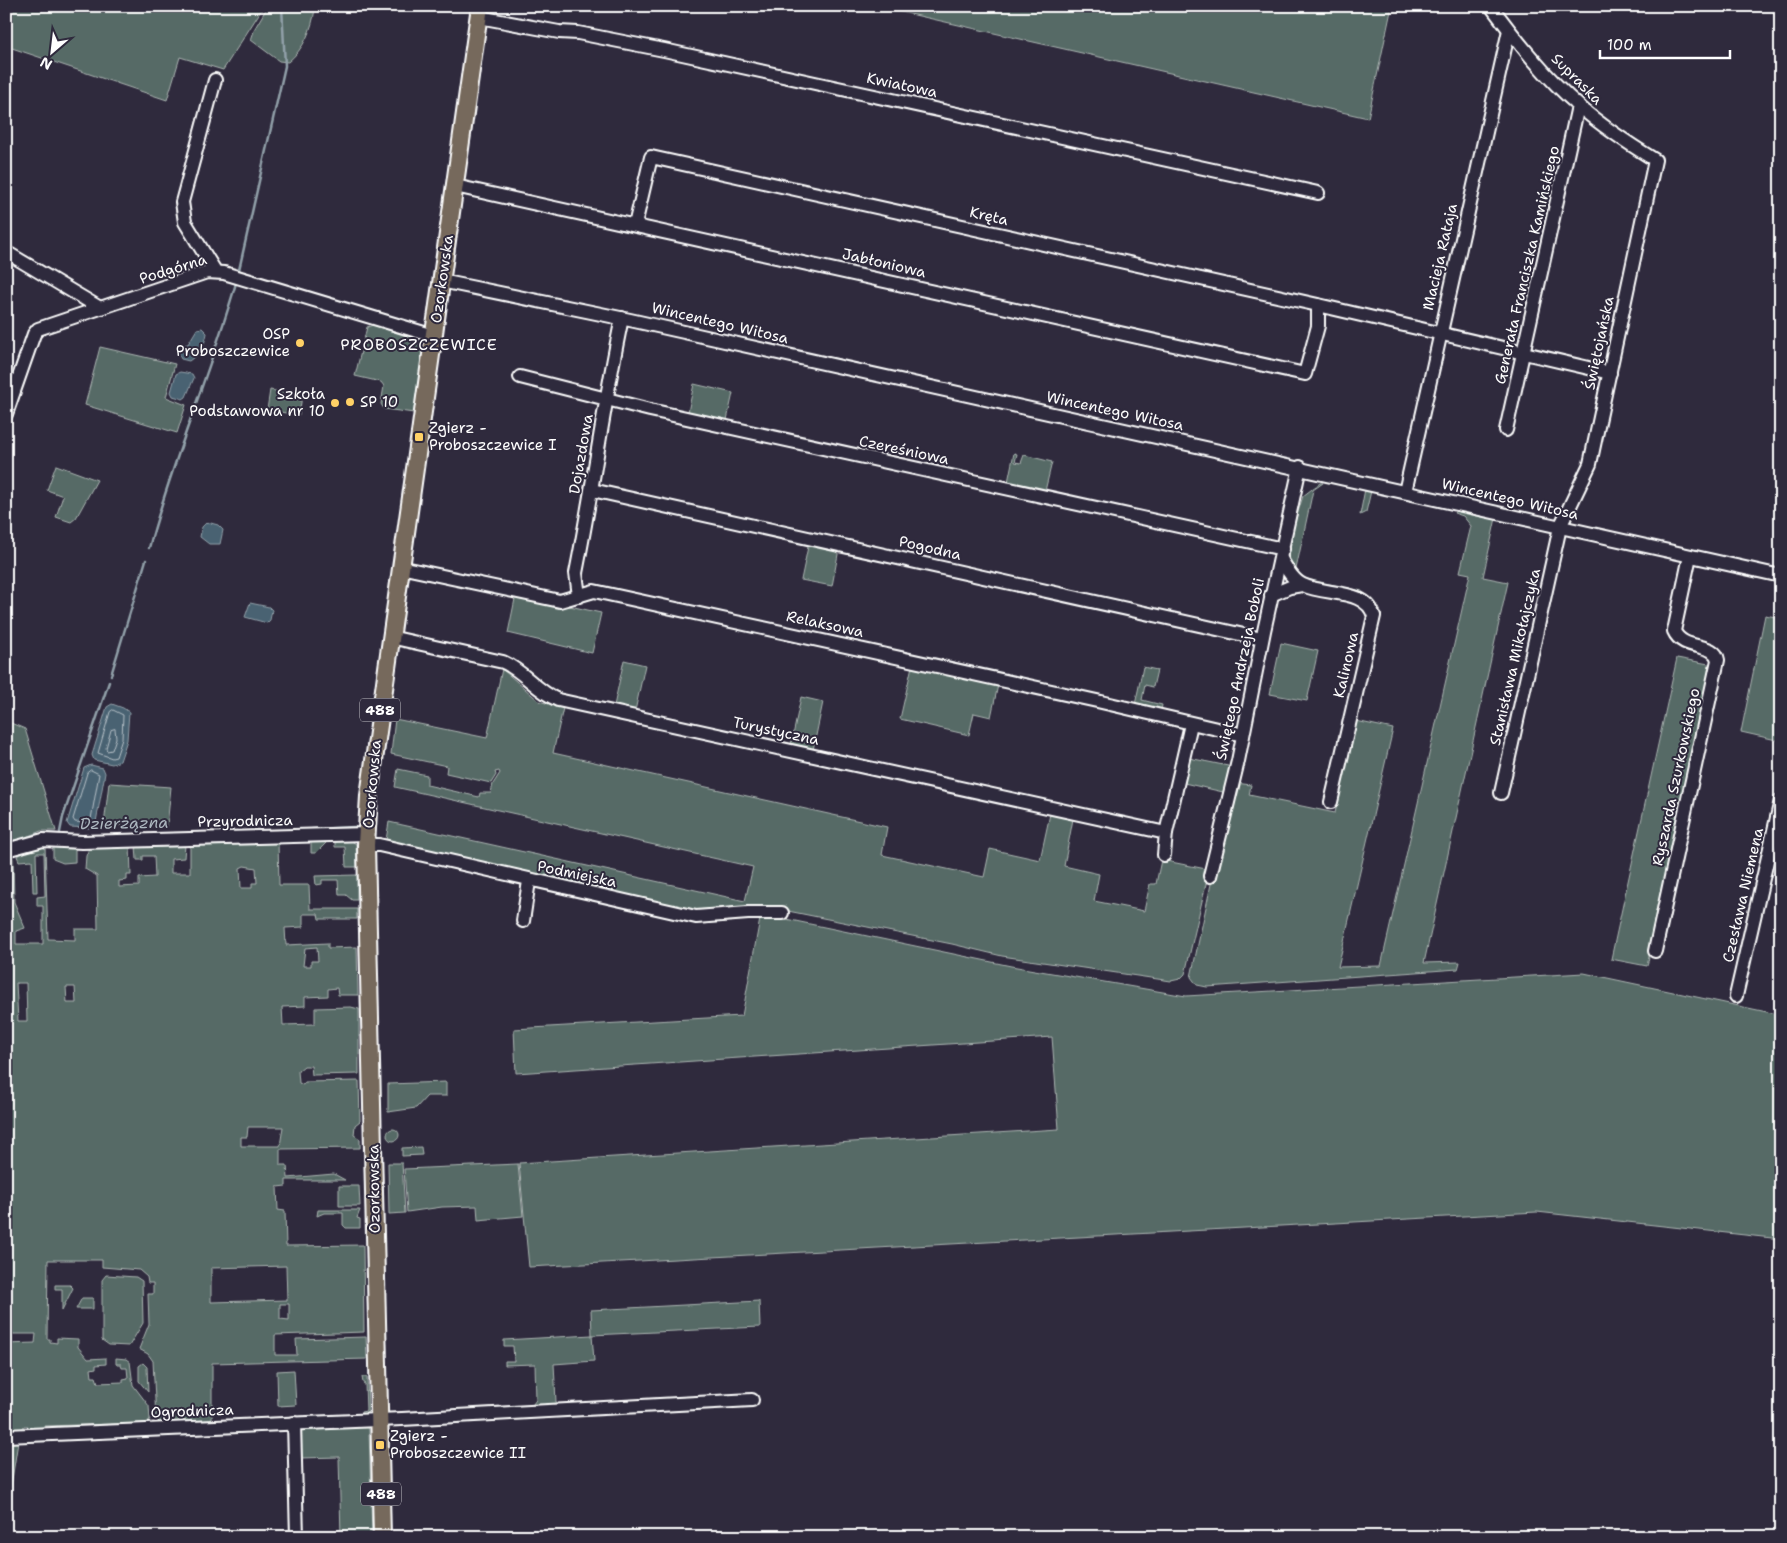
<svg xmlns="http://www.w3.org/2000/svg" width="1787" height="1543" font-family="'Shantell Sans',sans-serif">
	<rect width="100%" height="100%" fill="#2f2a3d"/>
	<filter id="ink" filterUnits="userSpaceOnUse"><feTurbulence type="fractalNoise" baseFrequency=".02" numOctaves="2"/><feDisplacementMap in="SourceGraphic" scale="10" xChannelSelector="R" yChannelSelector="G"/><feConvolveMatrix kernelMatrix="1 2 1 2 8 2 1 2 1" color-interpolation-filters="sRGB"/></filter>
	<g filter="url(#ink)">
		<g fill="#576b66" stroke="#abb5b2" fill-rule="evenodd">
			<polygon points="6,6 264,6 223,70 180,57 167,100 6,46"/>
			<path d="M268 6H311L315 9C312 29 304 49 288 62L279 61 251 40 255 28Z"/>
			<polygon points="875,6 1392,6 1368,118"/>
			<polygon points="373,325 424,342 414,413 384,409 381,404 384,386 381,382 355,376 367,327"/>
			<polygon points="100,347 175,364 166,397 186,405 177,433 85,405"/>
			<polygon points="694,384 733,393 727,420 688,412"/>
			<polygon points="270,390 302,396 299,415 267,410"/>
			<polygon points="1014,453 1017,454 1015,462 1021,463 1024,455 1052,462 1045,491 1008,482"/>
			<polygon points="56,465 97,480 76,518 71,522 56,517 63,496 47,490"/>
			<polygon points="1320,483 1323,483 1313,490 1296,569 1302,578 1362,591 1361,593 1301,580 1288,561 1288,544 1303,496"/>
			<polygon points="1365,489 1371,491 1366,512 1360,515"/>
			<polygon points="1457,509 1496,518 1483,577 1508,582 1424,963 1460,962 1458,969 1207,987 1197,985 1191,977 1211,884 1236,783 1251,785 1249,795 1335,813 1356,721 1393,729 1338,967 1381,966 1470,574 1460,572 1471,526 1463,516 1454,513"/>
			<polygon points="809,542 839,549 832,586 801,580"/>
			<polygon points="516,594 601,613 592,653 508,633"/>
			<polygon points="1765,615 1781,618 1781,741 1741,732"/>
			<polygon points="1281,643 1318,651 1307,701 1270,694"/>
			<polygon points="1677,658 1714,665 1647,966 1611,959"/>
			<polygon points="624,660 645,665 635,711 614,706"/>
			<polygon points="912,666 998,685 991,717 974,713 969,735 900,719"/>
			<polygon points="1143,667 1157,670 1153,687 1145,685 1142,700 1162,705 1161,711 1135,705"/>
			<polygon points="502,669 539,701 563,708 553,753 887,827 882,855 984,877 990,849 1040,860 1050,814 1073,819 1064,866 1099,874 1094,901 1144,911 1150,884 1156,884 1161,860 1206,869 1223,792 1184,783 1189,758 1228,766 1232,772 1185,974 1180,979 1171,981 1002,956 952,944 783,910 696,912 386,840 389,822 745,901 753,867 395,787 398,769 427,775 427,785 479,797 480,793 491,793 493,784 500,773 499,771 495,772 496,775 491,783 446,773 447,766 391,754 395,719 487,738"/>
			<polygon points="801,697 823,702 813,750 791,745"/>
			<polygon points="6,721 25,729 56,831 41,831 6,845"/>
			<polygon points="109,783 171,787 167,827 104,825"/>
			<polygon points="347,838 356,844 357,867 346,867 345,847 335,847 335,839"/>
			<polygon points="330,839 316,853 311,853 311,840"/>
			<path d="M259 841H278L279 885H309L310 909H357V919H319L318 914H303V927L285 928 286 945 328 943V948L357 947 358 995H338L337 988 328 989V996L305 997V1006L282 1007 283 1025 315 1024V1008L351 1007 359 1009V1074L312 1075 311 1066H304L298 1071 299 1083 303 1085 305 1082 359 1081 360 1121 355 1125 354 1135 360 1139V1148L280 1149V1165H287L288 1178 334 1174 345 1180H286V1186L277 1187 278 1210 285 1211 286 1246 363 1245 364 1332 275 1335V1355H297L296 1339 366 1337 367 1359 212 1363V1420L159 1422 156 1419 153 1361 148 1354 139 1349 149 1324 148 1294H153V1283H148L147 1277 139 1270 102 1267V1260H48L47 1339H50V1342L57 1343V1338L78 1339V1347L88 1359 106 1358V1364L96 1365V1368L91 1369 92 1377H96L98 1383 123 1382V1379L128 1378 127 1368H122L121 1364H116V1358L126 1359 130 1362 133 1385 149 1406 150 1419 147 1423 43 1426V1429H30L28 1426H24L22 1429H6V1344L35 1343 36 1334H6V954L10 953V945H6V860L13 858 14 902 25 928 16 931V944H43V906H37V897L45 896 44 853H36L37 892H33L32 860 19 861 17 856 36 848 45 847 48 939 75 940V929H98L97 876 85 869 86 856 90 846 130 845 131 875H127V880L119 881V887L139 886V878L155 877 154 856H143V860H137L136 845H185L184 858 171 859V873H190V845L192 843 246 842 256 845ZM244 866 256 868 257 883H252V888H241L240 868ZM317 947 318 961H311V966H303L305 948ZM16 983H26L27 1021H18ZM66 987H75L76 1003H67ZM248 1127H283L280 1146H241V1137H247ZM286 1266 287 1300 211 1302V1268ZM280 1304H289V1320L280 1319Z"/>
			<polygon points="53,847 75,847 75,862 63,863 53,859"/>
			<polygon points="357,875 357,900 352,900 346,895 339,895 338,880 322,880 322,884 316,885 315,876"/>
			<polygon points="781,918 1011,966 1186,996 1584,973 1781,1015 1781,1239 1537,1212 529,1267 519,1163 1059,1129 1052,1037 516,1073 514,1029 742,1016 760,919"/>
			<polygon points="446,1082 446,1096 427,1096 416,1108 388,1112 388,1084"/>
			<circle cx="393" cy="1135" r="6"/>
			<polygon points="421,1147 422,1155 402,1156 402,1148"/>
			<polygon points="388,1163 402,1163 405,1213 389,1214"/>
			<polygon points="518,1164 523,1216 478,1220 477,1206 442,1207 407,1212 404,1169"/>
			<polygon points="339,1186 359,1186 360,1206 339,1206"/>
			<polygon points="318,1210 360,1210 357,1218 360,1219 360,1228 346,1228 343,1225 343,1213 324,1213 317,1216"/>
			<polygon points="106,1275 136,1277 142,1281 143,1323 129,1346 109,1345 102,1340 102,1280"/>
			<polygon points="55,1285 70,1285 73,1288 62,1310 62,1289 55,1289"/>
			<polygon points="82,1298 93,1298 93,1309 76,1309"/>
			<polygon points="759,1301 760,1327 592,1335 594,1361 554,1364 556,1402 565,1407 529,1409 536,1400 535,1364 505,1365 505,1361 514,1361 513,1346 504,1346 504,1340 592,1335 591,1310"/>
			<polygon points="143,1363 147,1367 148,1392 139,1381 139,1366"/>
			<polygon points="294,1370 296,1405 278,1406 277,1371"/>
			<polygon points="362,1377 367,1377 368,1411 366,1415 361,1415 361,1412 366,1411 365,1384 363,1383"/>
			<polygon points="365,1426 369,1429 372,1537 341,1537 339,1457 300,1458 301,1428"/>
			<polygon points="6,1442 18,1442 6,1517"/>
		</g>
		<g fill="#496272" stroke="#92a1aa">
			<path d="M202 328 207 333C206 343 198 355 189 361L181 359 178 353 181 346 188 344 197 329Z"/>
			<polygon points="180,372 192,374 194,378 186,397 183,399 173,396 171,392 176,374"/>
			<polygon points="207,522 218,525 223,530 220,544 209,544 200,537 202,527"/>
			<polygon points="250,603 269,607 272,610 270,620 267,623 245,617"/>
			<polygon points="112,704 123,708 129,712 127,740 120,761 112,764 94,760 92,755 107,707"/>
			<polygon points="91,765 103,768 105,773 96,822 90,828 70,827 67,823 84,768"/>
		</g>
		<g fill="none" stroke-linecap="round" stroke-linejoin="round">
			<g stroke="#b6c0c7" stroke-width="1">
				<polygon points="113,710 123,715 122,739 116,757 112,758 98,753 110,712"/>
				<polygon points="115,729 116,738 112,750 107,751 106,748 111,730"/>
				<polygon points="91,770 99,774 91,819 88,823 75,822 73,819 87,773"/>
			</g>
			<g stroke="#92a1aa" stroke-width="2.5">
				<polyline points="239,270 285,66 282,6"/>
				<path d="M149 548C173 458 210 373 236 283"/>
				<polyline points="111,675 146,560"/>
				<polyline points="312,829 355,827"/>
				<polyline points="60,832 63,817 109,682"/>
				<polyline points="45,833 80,836"/>
				<polyline points="28,837 38,834"/>
			</g>
			<g stroke="#fff" stroke-width="16">
				<g id="minor">
					<path d="M1491 6C1517 41 1546 78 1580 107 1603 127 1629 144 1655 160L1590 464 1560 527 1501 793"/>
					<polyline points="479,17 559,32 578,33 664,50 1318,193"/>
					<polyline points="455,186 1305,374 1318,326 1318,305 651,157 635,225"/>
					<polyline points="6,252 100,308"/>
					<polyline points="215,271 185,222 182,202 215,80"/>
					<polyline points="441,281 630,320 1781,576"/>
					<polyline points="1318,305 1610,373"/>
					<polyline points="520,377 650,410 1283,549"/>
					<polyline points="6,414 34,334 38,329 207,272 224,273 434,336"/>
					<polyline points="1506,430 1578,106"/>
					<polyline points="592,490 1262,639"/>
					<polyline points="1405,492 1509,30"/>
					<path d="M1281 559C1286 568 1293 581 1303 585 1326 596 1366 588 1374 616L1331 802"/>
					<polyline points="400,567 560,601 594,591 1097,701 1243,735"/>
					<polyline points="1271,595 1290,587 1302,585"/>
					<path d="M579 596 576 573C593 488 604 402 622 318"/>
					<path d="M390 637 503 662C524 671 536 691 558 700L1166 833"/>
					<polyline points="366,845 379,845 696,917 748,913 782,913"/>
					<polyline points="6,850 43,840 82,842 367,834"/>
					<polyline points="1164,855 1166,833 1191,724"/>
					<polyline points="1210,876 1238,761 1264,631 1300,467"/>
					<polyline points="523,921 529,881"/>
					<path d="M1655 951 1718 660C1715 641 1683 652 1674 631L1690 556"/>
					<polyline points="1736,996 1781,800"/>
					<polyline points="294,1423 297,1537"/>
					<polyline points="6,1436 402,1419 752,1400"/>
				</g>
			</g>
			<g stroke="#fff" stroke-width="20">
				<polyline id="major" points="382,1537 366,845 369,796 480,6"/>
			</g>
			<use href="#minor" stroke="#2f2a3d" stroke-width="12"/>
			<use href="#major" stroke="#76695c" stroke-width="16"/>
		</g>
	</g>
	<g fill="#ffd166" stroke="#2f2a3d" stroke-width="2">
		<circle cx="300" cy="343" r="5"/>
		<circle cx="350" cy="402" r="5"/>
		<circle cx="335" cy="403" r="5"/>
		<rect x="414" y="432" width="10" height="10" rx="2.5"/>
		<rect x="375" y="1440" width="10" height="10" rx="2.5"/>
	</g>
	<g text-anchor="middle" dominant-baseline="central" stroke-width="4" stroke-linejoin="round" paint-order="stroke">
		<g fill="#2f2a3d" stroke="#c1bfc5" stroke-width="1">
			<rect x="360" y="698.5" width="40" height="23" rx="4"/>
			<rect x="361" y="1482.5" width="40" height="23" rx="4"/>
		</g>
		<g font-size="14" font-weight="bold" fill="#fff">
			<text x="380" y="710">488</text>
			<text x="381" y="1494">488</text>
		</g>
		<g font-size="15" fill="#fff" stroke="#2f2a3d">
			<text transform="translate(1577 79) rotate(45)">Supraska</text>
			<text transform="translate(902 85) rotate(12)">Kwiatowa</text>
			<text transform="translate(989 216) rotate(13)">Kręta</text>
			<text transform="translate(1440 257) rotate(-77)">Macieja Rataja</text>
			<text transform="translate(884 263) rotate(13)">Jabłoniowa</text>
			<text transform="translate(1527 265) rotate(-77)">Generała Franciszka Kamińskiego</text>
			<text transform="translate(173 269) rotate(-17)">Podgórna</text>
			<text transform="translate(442 279) rotate(-82)">Ozorkowska</text>
			<text transform="translate(720 323) rotate(13)">Wincentego Witosa</text>
			<text transform="translate(1599 343) rotate(-78)">Świętojańska</text>
			<text transform="translate(1115 411) rotate(12)">Wincentego Witosa</text>
			<text transform="translate(904 450) rotate(12)">Czereśniowa</text>
			<text transform="translate(581 454) rotate(-80)">Dojazdowa</text>
			<text transform="translate(1510 499) rotate(13)">Wincentego Witosa</text>
			<text transform="translate(930 548) rotate(13)">Pogodna</text>
			<text transform="translate(825 624) rotate(12)">Relaksowa</text>
			<text transform="translate(1515 657) rotate(-77)">Stanisława Mikołajczyka</text>
			<text transform="translate(1346 665) rotate(-77)">Kalinowa</text>
			<text transform="translate(1240 669) rotate(-78)">Świętego Andrzeja Boboli</text>
			<text transform="translate(776 731) rotate(12)">Turystyczna</text>
			<text transform="translate(1676 777) rotate(-78)">Ryszarda Szurkowskiego</text>
			<text transform="translate(372 784) rotate(-85)">Ozorkowska</text>
			<text transform="translate(245 821) rotate(-1)">Przyrodnicza</text>
			<text transform="translate(577 874) rotate(12)">Podmiejska</text>
			<text transform="translate(1743 895) rotate(-77)">Czesława Niemena</text>
			<text transform="translate(374 1189) rotate(-91)">Ozorkowska</text>
			<text transform="translate(192 1411) rotate(-2)">Ogrodnicza</text>
		</g>
		<g font-size="15" fill="#fff" stroke="#2f2a3d" text-anchor="start">
			<text x="290" y="334" text-anchor="end">OSP<tspan x="290" dy="17">Proboszczewice</tspan></text>
			<text x="325" y="394" text-anchor="end">Szkoła<tspan x="325" dy="17">Podstawowa nr 10</tspan></text>
			<text x="360" y="402">SP 10</text>
			<text x="429" y="428">Zgierz -<tspan x="429" dy="17">Proboszczewice I</tspan></text>
			<text x="390" y="1436">Zgierz -<tspan x="390" dy="17">Proboszczewice II</tspan></text>
		</g>
		<g font-size="16" letter-spacing="1" fill="#fff" stroke="#2f2a3d">
			<text x="419" y="344">PROBOSZCZEWICE</text>
		</g>
		<g font-size="16" font-style="italic" fill="#adb8c0" stroke="#2f2a3d">
			<text transform="translate(124 823) rotate(-1)">Dzierżązna</text>
		</g>
	</g>
	<rect width="1787" height="1543" fill="none" stroke="#2f2a3d" stroke-width="25"/>
	<rect x="12" y="12" width="1762" height="1518" fill="none" stroke="#fff" stroke-width="2" filter="url(#ink)"/>
	<g transform="translate(52 52) rotate(208)" stroke="#2f2a3d" stroke-width="4" paint-order="stroke">
	<path d="M0-4L9 19L0 12L-9 19Z" fill="#ffffff"/>
	<text y="-8" font-size="14" font-weight="bold" text-anchor="middle" fill="#ffffff">N</text>
	</g>
	<path d="M1600 50v8h130v-8" fill="none" stroke="#ffffff" stroke-width="2.5"/>
	<text x="1607" y="50" font-size="15" fill="#ffffff" stroke="#2f2a3d" stroke-width="4" paint-order="stroke">100 m</text>
</svg>
